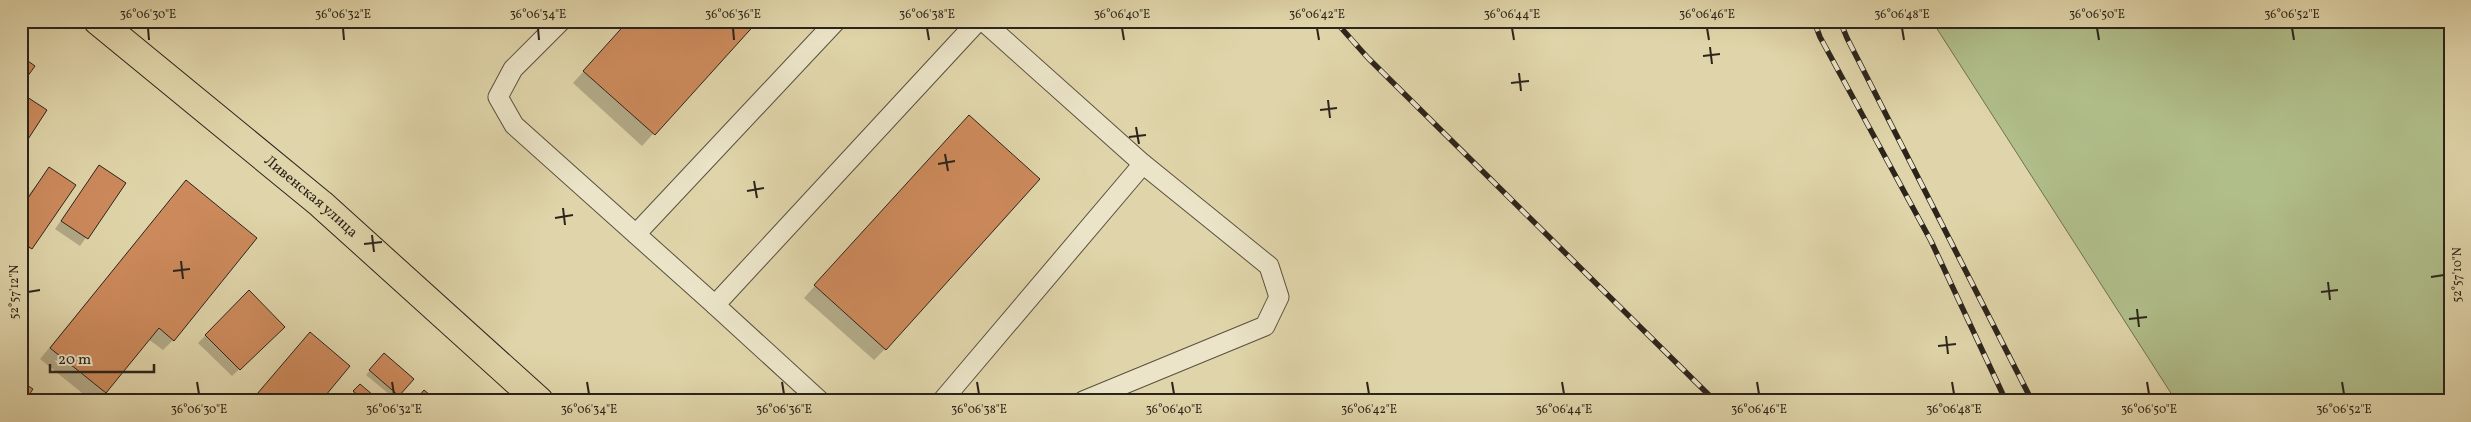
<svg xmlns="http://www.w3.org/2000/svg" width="2471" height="422" font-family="Vollkorn,serif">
	<rect width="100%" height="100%" fill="#e0d5aa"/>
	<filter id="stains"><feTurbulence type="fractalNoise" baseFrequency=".004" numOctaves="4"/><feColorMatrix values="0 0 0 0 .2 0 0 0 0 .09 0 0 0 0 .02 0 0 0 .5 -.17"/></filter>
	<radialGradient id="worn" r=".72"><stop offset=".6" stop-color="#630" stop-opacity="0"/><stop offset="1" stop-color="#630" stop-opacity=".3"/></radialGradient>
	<polygon fill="#b0be8a" stroke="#6e7152" points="1932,21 2450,21 2450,401 2176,401"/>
	<g fill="#0003">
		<polygon points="629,21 756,21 642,146 573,83"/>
		<polygon points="957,128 885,349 874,360 804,298"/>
		<polygon points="99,167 124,184 80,246 55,229"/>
		<polygon points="49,169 74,186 24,256 21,254 21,204"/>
		<polygon points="186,182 173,340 163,350 148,339 105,392 97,401 92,401 40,359"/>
		<polygon points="249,292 283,327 232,376 198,343"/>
		<polygon points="380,358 398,395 395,399 366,375"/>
		<polygon points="360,385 378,401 357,401 351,395"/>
	</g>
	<g fill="#cd8a5c" stroke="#2c241b">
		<polygon points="628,21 758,21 655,135 583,71"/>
		<polygon points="21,56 35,66 22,84 21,84"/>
		<polygon points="21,93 47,110 21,150"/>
		<polygon points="969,115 1040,179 886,350 814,285"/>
		<polygon points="99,165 126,183 88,239 61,221"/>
		<polygon points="49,167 76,185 32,249 21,242 21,203 24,204"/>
		<polygon points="186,180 257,238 174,341 159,328 106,393 50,348"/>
		<polygon points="249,290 285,327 240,370 205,335"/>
		<polygon points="310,332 350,366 321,401 251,401"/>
		<polygon points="384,353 414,379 399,396 369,370"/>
		<polygon points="21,381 33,389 25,401 21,401"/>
		<polygon points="360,384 380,401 365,401 353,391"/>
		<polygon points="424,390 437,401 415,401"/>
	</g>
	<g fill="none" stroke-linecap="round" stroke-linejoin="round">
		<g stroke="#59503f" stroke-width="21">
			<g id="service">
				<polyline points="561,21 513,69 498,97 514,125 715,305"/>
				<polyline points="983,21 1143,164 1269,266 1279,297 1265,326 1083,401"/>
				<polyline points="636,234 836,21"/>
				<polyline points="820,401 715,305 978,21"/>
				<polyline points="942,401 1143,164"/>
			</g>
		</g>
		<g stroke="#2c241b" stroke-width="30">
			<g id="primary">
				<path id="s1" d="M98 21 321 204 539 401"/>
			</g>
		</g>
		<use href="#service" stroke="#ebe4c8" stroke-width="19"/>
		<use href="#primary" stroke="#e0d5aa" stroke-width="28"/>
		<g stroke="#2c241b" stroke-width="5.5">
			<g id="rail">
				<polyline points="1335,21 1368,58 1715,401"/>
				<polyline points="1814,21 1820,37 1931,241 2006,401"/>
				<polyline points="1840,21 1847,38 2032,401"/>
			</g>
		</g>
		<use href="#rail" stroke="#ebe4c8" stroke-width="4" stroke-dasharray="11" stroke-linecap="butt"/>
	</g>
	<path fill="none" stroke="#2c241b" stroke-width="2" d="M148 28 149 40M343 28 344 40M538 28 539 40M733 28 734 40M927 28 929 40M1122 28 1124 40M1317 28 1319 40M1512 28 1514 40M1707 28 1709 40M1902 28 1904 40M2097 28 2099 40M2292 28 2294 40M1710 47 1712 64M1703 56 1720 54M1519 73 1521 91M1511 83 1529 81M1328 100 1330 118M1320 110 1337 108M1136 127 1139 144M1129 137 1146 135M945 154 948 171M938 164 955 161M754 181 757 198M747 191 764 188M563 208 565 225M555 218 573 215M372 235 374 252M364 244 382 242M181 261 183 279M173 271 190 269M2431 277 2444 275M2328 282 2330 300M28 292 40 290M2321 292 2338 290M2137 309 2139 327M2129 319 2147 317M1946 336 1948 354M1938 346 1956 344M197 382 199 394M392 382 394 394M587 382 589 394M782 382 784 394M977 382 979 394M1172 382 1174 394M1367 382 1369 394M1562 382 1564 394M1757 382 1759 394M1952 382 1954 394M2147 382 2149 394M2342 382 2344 394"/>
	<g text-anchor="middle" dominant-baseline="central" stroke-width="4.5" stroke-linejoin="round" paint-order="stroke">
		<g font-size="15" fill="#2c241b" stroke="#ebe4c8">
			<text stroke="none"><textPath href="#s1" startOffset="276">Ливенская улица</textPath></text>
		</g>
	</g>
	<rect width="2471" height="422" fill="none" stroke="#e0d5aa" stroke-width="55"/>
	<path d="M50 364v8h104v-8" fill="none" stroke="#2c241b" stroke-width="2.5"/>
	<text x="58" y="364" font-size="15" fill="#2c241b" stroke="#ebe4c8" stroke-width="4" paint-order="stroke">20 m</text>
	<rect x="28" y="28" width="2416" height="366" fill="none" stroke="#2c241b" stroke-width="2"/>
	<g font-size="12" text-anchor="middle" fill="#2c241b">
		<text x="148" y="18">36°06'30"E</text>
		<text x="343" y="18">36°06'32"E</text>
		<text x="538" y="18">36°06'34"E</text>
		<text x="733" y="18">36°06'36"E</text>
		<text x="927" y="18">36°06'38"E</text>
		<text x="1122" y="18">36°06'40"E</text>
		<text x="1317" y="18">36°06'42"E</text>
		<text x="1512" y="18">36°06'44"E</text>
		<text x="1707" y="18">36°06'46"E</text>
		<text x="1902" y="18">36°06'48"E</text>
		<text x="2097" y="18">36°06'50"E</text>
		<text x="2292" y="18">36°06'52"E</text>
		<text transform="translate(2457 275) rotate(-90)" y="4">52°57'10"N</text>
		<text transform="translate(14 292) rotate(-90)" y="4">52°57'12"N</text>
		<text x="199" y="413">36°06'30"E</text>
		<text x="394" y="413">36°06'32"E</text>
		<text x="589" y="413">36°06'34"E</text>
		<text x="784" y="413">36°06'36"E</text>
		<text x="979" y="413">36°06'38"E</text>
		<text x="1174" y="413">36°06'40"E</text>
		<text x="1369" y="413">36°06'42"E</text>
		<text x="1564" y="413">36°06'44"E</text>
		<text x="1759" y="413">36°06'46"E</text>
		<text x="1954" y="413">36°06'48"E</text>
		<text x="2149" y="413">36°06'50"E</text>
		<text x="2344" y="413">36°06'52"E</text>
	</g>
	<rect width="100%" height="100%" filter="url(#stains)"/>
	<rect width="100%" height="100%" fill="url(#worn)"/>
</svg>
